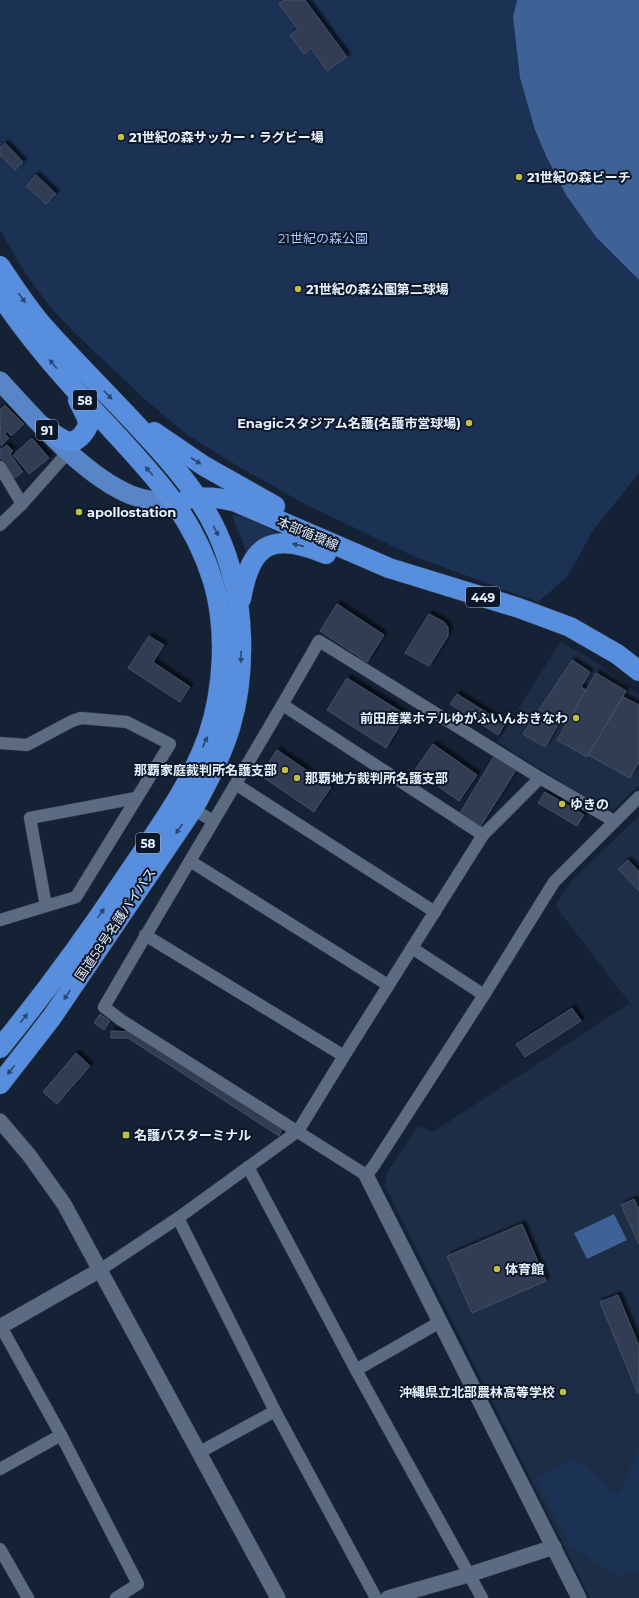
<svg xmlns="http://www.w3.org/2000/svg" width="639" height="1598" font-family="Montserrat,'Noto Sans JP',sans-serif">
	<defs>
		<filter id="shadow"><feDropShadow dx="3.5" dy="-3.5" stdDeviation="1" flood-color="#0009"/></filter>
	</defs>
	<rect width="100%" height="100%" fill="#152235"/>
	<g fill="#1d2d45">
		<polygon points="560,642 590,658 639,695 639,785 614,809 603,809 498,742"/>
		<polygon points="639,816 639,1598 590,1598 385,1186 387,1172 418,1126 433,1132 630,1003 555,906 573,879"/>
	</g>
	<g fill="#1b3254">
		<polygon points="0,0 517,0 513,17 520,78 535,130 546,156 566,195 596,237 639,280 639,473 594,529 567,577 538,602 413,556 305,504 241,468 189,436 149,403 78,336 51,308 25,273 0,230"/>
		<polygon points="232,515 244,516 282,535 248,556"/>
		<polygon points="639,1448 639,1569 617,1577 570,1545 535,1479 574,1458 619,1495"/>
	</g>
	<g fill="#3e6296">
		<polygon points="517,0 639,0 639,280 596,237 566,195 546,156 535,130 520,78 513,17"/>
		<polygon points="614,1214 627,1240 587,1259 574,1233"/>
	</g>
	<g fill="#303e52" stroke="#425166" filter="url(#shadow)">
		<polygon points="284,0 305,0 347,57 327,71 311,48 304,54 290,35 298,29 279,4"/>
		<polygon points="5,143 23,162 15,170 0,155 0,148"/>
		<polygon points="36,175 56,194 46,204 26,186"/>
		<polygon points="5,405 24,424 11,436 7,431 5,434 9,438 1,446 0,410"/>
		<polygon points="32,438 49,458 29,474 13,455"/>
		<polygon points="7,445 13,451 10,454 23,472 15,478 0,457 0,450"/>
		<polygon points="337,604 384,635 367,662 320,631"/>
		<polygon points="429,614 444,622 448,627 448,636 429,666 405,653"/>
		<polygon points="149,636 164,645 153,662 190,687 180,702 128,668"/>
		<polygon points="572,660 590,672 581,687 586,690 569,720 563,716 545,747 523,734"/>
		<polygon points="596,673 626,691 587,757 557,740"/>
		<polygon points="347,678 406,715 386,748 327,710"/>
		<polygon points="457,694 505,724 498,735 450,704"/>
		<polygon points="623,697 639,705 639,762 630,778 588,755"/>
		<polygon points="433,744 477,775 459,801 415,770"/>
		<polygon points="277,750 331,787 314,812 260,775"/>
		<polygon points="496,753 518,767 480,827 460,813"/>
		<polygon points="545,792 584,815 577,826 538,803"/>
		<polygon points="628,860 639,872 639,891 618,869"/>
		<polygon points="572,1008 581,1021 525,1057 516,1044"/>
		<polygon points="100,1014 110,1021 104,1030 94,1023"/>
		<polygon points="111,1031 133,1032 282,1129 279,1136 128,1038 111,1038"/>
		<polygon points="76,1053 90,1066 57,1104 43,1092"/>
		<polygon points="634,1199 639,1210 639,1244 621,1205"/>
		<polygon points="522,1224 546,1281 472,1313 447,1256"/>
		<polygon points="618,1295 639,1346 638,1394 600,1302"/>
	</g>
	<g fill="none" stroke-linecap="round" stroke-linejoin="round">
		<g stroke="#353e4d" stroke-width="13">
			<g id="minor">
				<polyline points="0,467 22,504"/>
				<polyline points="0,525 22,504 69,451"/>
				<polyline points="283,705 483,835"/>
				<polyline points="0,743 27,745 72,721 81,718 127,722 170,744 76,897 0,920"/>
				<polyline points="237,785 435,912"/>
				<polyline points="193,809 213,821"/>
				<path d="M614 821 540 778 319 641C249 764 175 884 104 1007L121 1020 366 1175 373 1167 484 995 554 882 639 797"/>
				<polyline points="190,861 388,985"/>
				<polyline points="46,906 30,818 136,798"/>
				<polyline points="145,935 344,1056"/>
				<polyline points="412,948 484,995"/>
				<polyline points="248,1167 356,1370 482,1598"/>
				<polyline points="178,1218 275,1411 376,1598"/>
				<polyline points="100,1270 178,1218 298,1131 344,1056 483,835 540,778"/>
				<polyline points="0,1325 61,1435 138,1584 116,1598"/>
				<polyline points="356,1370 440,1322"/>
				<polyline points="200,1452 275,1411"/>
				<polyline points="0,1469 61,1435"/>
				<polyline points="0,1549 28,1598"/>
			</g>
		</g>
		<g stroke="#353e4d" stroke-width="16">
			<g id="tertiary">
				<polyline points="0,1121 29,1155 64,1204 278,1598"/>
				<polyline points="366,1175 579,1598"/>
				<polyline points="0,1327 100,1270"/>
				<polyline points="388,1598 468,1575 554,1547"/>
			</g>
		</g>
		<g stroke="#353e4d" stroke-width="20">
			<path id="primary" d="M0 381C34 418 84 476 131 495 144 500 159 502 173 502"/>
		</g>
		<g stroke="#353e4d" stroke-width="21">
			<g id="trunk">
				<path d="M0 266C14 287 28 309 45 328 77 364 111 397 143 432 171 462 200 495 217 532 232 565 240 600 241 637 243 706 227 749 193 809L52 1017 0 1084"/>
				<path d="M0 295C29 339 64 378 99 416 125 444 151 471 173 501 190 525 204 552 213 581 227 629 224 688 208 736 190 787 155 833 125 878 86 937 44 994 0 1048"/>
				<path d="M44 427C62 440 74 452 88 426L87 418 78 400"/>
				<polyline points="154,432 204,466 275,506"/>
				<path d="M187 499C204 496 219 497 236 502L389 568 519 608 570 627 617 654 639 671"/>
				<path d="M241 599C251 542 272 532 326 554"/>
			</g>
		</g>
		<use href="#minor" stroke="#5c6b81" stroke-width="12"/>
		<use href="#tertiary" stroke="#5c6b81" stroke-width="15"/>
		<use href="#primary" stroke="#5885c7" stroke-width="19"/>
		<use href="#trunk" stroke="#578ede" stroke-width="20"/>
	</g>
	<defs><path id="oneway-solid" d="M-6-.8H1V-3.2L6.5 0L1 3.2V.8H-6Z"/></defs>
	<g fill="#2a4772">
		<use href="#oneway-solid" transform="translate(22 298) rotate(54)"/>
		<use href="#oneway-solid" transform="translate(53 364) rotate(-130)"/>
		<use href="#oneway-solid" transform="translate(108 395) rotate(46)"/>
		<use href="#oneway-solid" transform="translate(196 461) rotate(33)"/>
		<use href="#oneway-solid" transform="translate(149 471) rotate(-131)"/>
		<use href="#oneway-solid" transform="translate(216 531) rotate(64)"/>
		<use href="#oneway-solid" transform="translate(298 545) rotate(-167)"/>
		<use href="#oneway-solid" transform="translate(241 657) rotate(91)"/>
		<use href="#oneway-solid" transform="translate(205 742) rotate(-66)"/>
		<use href="#oneway-solid" transform="translate(179 829) rotate(124)"/>
		<use href="#oneway-solid" transform="translate(101 913) rotate(-55)"/>
		<use href="#oneway-solid" transform="translate(67 995) rotate(124)"/>
		<use href="#oneway-solid" transform="translate(24 1018) rotate(-52)"/>
		<use href="#oneway-solid" transform="translate(11 1070) rotate(128)"/>
	</g>
	<g fill="#c1be40" stroke="#0c182a" stroke-width="1.5">
		<circle cx="121" cy="137" r="4"/>
		<circle cx="519" cy="177" r="4"/>
		<circle cx="298" cy="289" r="4"/>
		<circle cx="469" cy="423" r="4"/>
		<circle cx="79" cy="512" r="4"/>
		<circle cx="576" cy="718" r="4"/>
		<circle cx="285" cy="770" r="4"/>
		<circle cx="297" cy="778" r="4"/>
		<circle cx="562" cy="804" r="4"/>
		<rect x="122" y="1131" width="8" height="8" rx="2"/>
		<circle cx="497" cy="1269" r="4"/>
		<circle cx="563" cy="1392" r="4"/>
	</g>
	<g text-anchor="middle" dominant-baseline="central" stroke-width="4" stroke-linejoin="round" paint-order="stroke">
		<g fill="#0c182a" stroke="#a6b0be" stroke-width="1">
			<rect x="73" y="390" width="24" height="20" rx="3"/>
			<rect x="36" y="420" width="22" height="20" rx="3"/>
			<rect x="466" y="587" width="34" height="20" rx="3"/>
			<rect x="136" y="833" width="24" height="20" rx="3"/>
		</g>
		<g font-size="12" font-weight="bold" fill="#e8f1fe">
			<text x="85" y="400">58</text>
			<text x="47" y="430">91</text>
			<text x="483" y="597">449</text>
			<text x="148" y="843">58</text>
		</g>
		<g font-size="13" font-weight="bold" fill="#e8f1fe" stroke="#0c182a" text-anchor="start">
			<text x="129" y="137">21世紀の森サッカー・ラグビー場</text>
			<text x="527" y="177">21世紀の森ビーチ</text>
			<text x="306" y="289">21世紀の森公園第二球場</text>
			<text x="461" y="423" text-anchor="end">Enagicスタジアム名護(名護市営球場)</text>
			<text x="87" y="512">apollostation</text>
			<text x="568" y="718" text-anchor="end">前田産業ホテルゆがふいんおきなわ</text>
			<text x="277" y="770" text-anchor="end">那覇家庭裁判所名護支部</text>
			<text x="305" y="778">那覇地方裁判所名護支部</text>
			<text x="570" y="804">ゆきの</text>
			<text x="134" y="1135">名護バスターミナル</text>
			<text x="505" y="1269">体育館</text>
			<text x="555" y="1392" text-anchor="end">沖縄県立北部農林高等学校</text>
		</g>
		<g font-size="13" fill="#a7c7f6" stroke="#0c182a">
			<text x="323" y="238">21世紀の森公園</text>
		</g>
		<g font-size="13" fill="#e8f1fe" stroke="#0c182a">
			<text transform="translate(308 533) rotate(23)">本部循環線</text>
			<text transform="translate(115 924) rotate(-56)">国道58号名護バイパス</text>
		</g>
	</g>
</svg>
